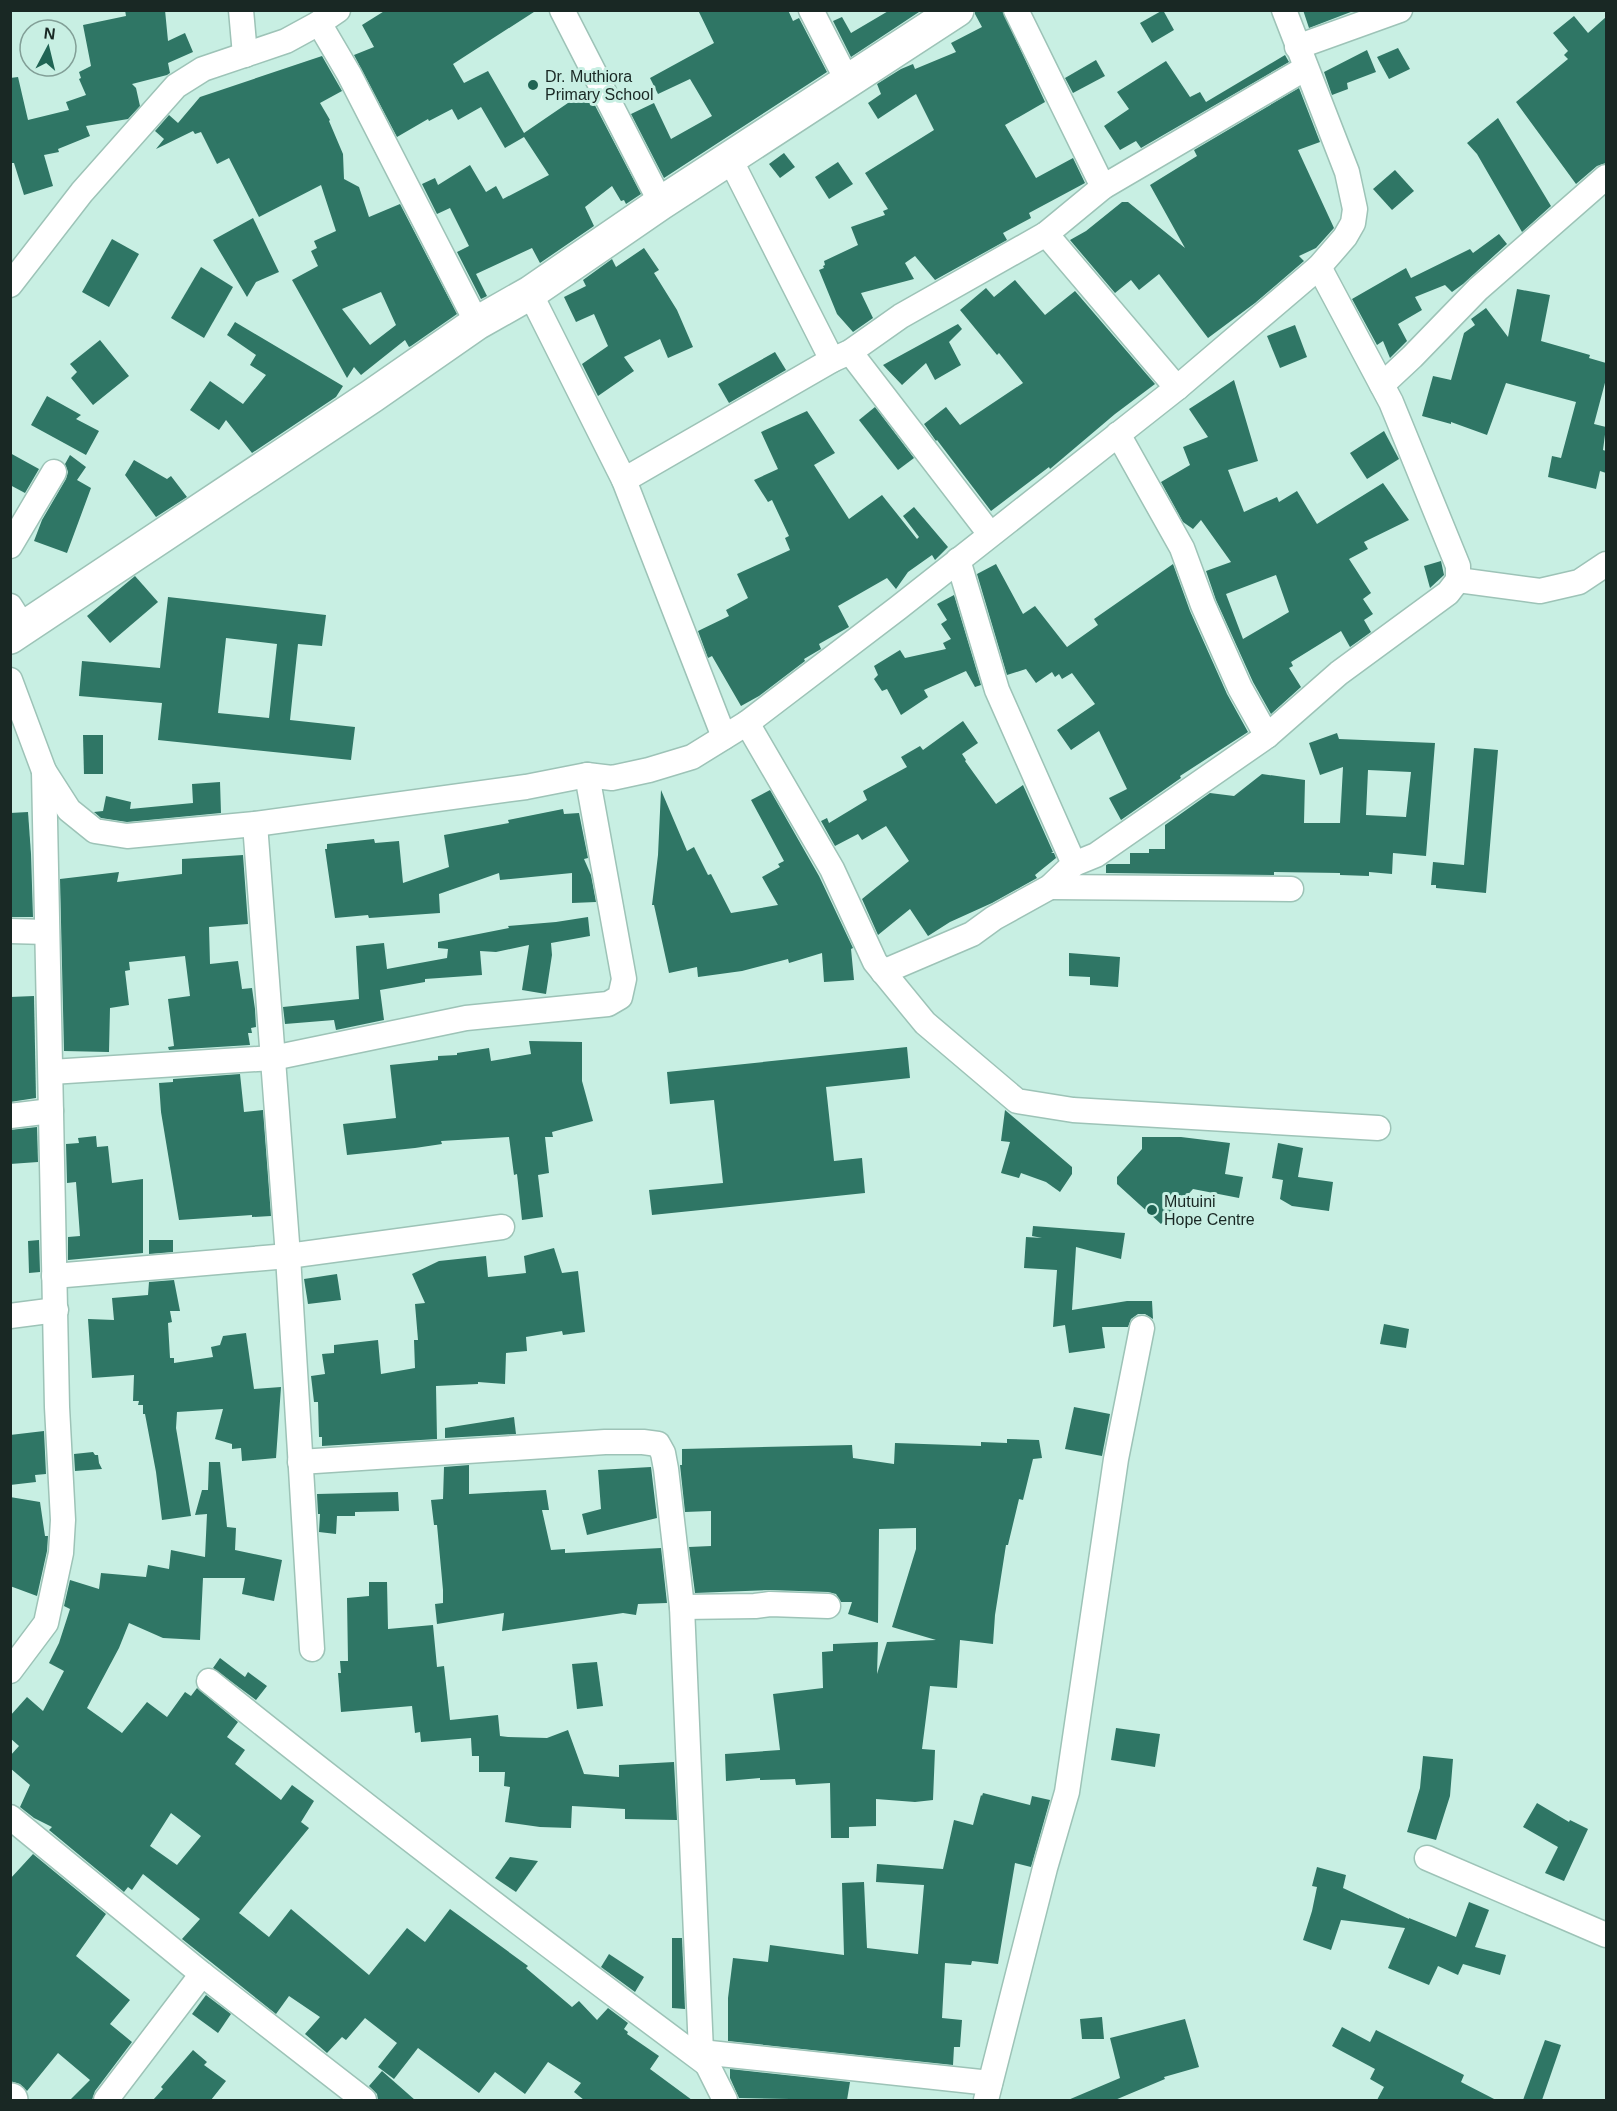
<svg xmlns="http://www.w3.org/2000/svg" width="1617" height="2111" font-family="Helvetica,sans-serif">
	<rect width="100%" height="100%" fill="#c8efe3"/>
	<g fill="#2f7665" fill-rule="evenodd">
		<polygon points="125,10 165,10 168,41 185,33 193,52 168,63 170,73 167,75 132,84 136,88 140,106 128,119 86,126 90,136 58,149 59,152 44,155 53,186 24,195 14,163 10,163 10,78 18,77 28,120 69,110 66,102 86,95 79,79 81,78 79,72 91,66 83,25 126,16"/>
		<polygon points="386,10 537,10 453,64 464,83 488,71 524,133 587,90 641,194 626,204 624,200 621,201 612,186 585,207 594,226 540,263 532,248 476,274 487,296 481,299 457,252 469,246 450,208 437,214 422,184 435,178 438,185 470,165 486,192 496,186 503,199 549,175 524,137 505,148 481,107 458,120 452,109 429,121 428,119 397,137 354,55 374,47 362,25"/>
		<polygon points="698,10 788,10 793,21 799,18 827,72 664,178 631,114 654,103 671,139 712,116 690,79 658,94 650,78 714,43"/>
		<polygon points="890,10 922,10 851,57 833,21 842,17 851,33"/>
		<polygon points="975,10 1002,10 1045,102 1005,125 1036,178 1073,158 1085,183 1029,213 1031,218 1003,233 1007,240 935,280 915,256 905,263 914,279 861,293 873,318 853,332 837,314 819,270 824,268 823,266 825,265 824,261 858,245 851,227 885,215 883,211 888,209 865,173 934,130 916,94 878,119 868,103 881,94 877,84 901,69 913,64 915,69 956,52 951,43 982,27 975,14"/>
		<polygon points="1163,10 1174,30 1152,43 1140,23"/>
		<polygon points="1303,10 1356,10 1309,28"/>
		<polygon points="1574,16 1588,33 1606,17 1606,163 1597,166 1576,184 1516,102 1568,59 1564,55 1568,51 1553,33"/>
		<polygon points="1398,48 1410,69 1389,79 1377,57"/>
		<polygon points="1367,50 1376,72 1347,83 1348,89 1332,95 1324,72"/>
		<polygon points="1285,55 1289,62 1141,148 1136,141 1120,150 1104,126 1129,109 1117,92 1166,61 1190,97 1200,92 1206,102"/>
		<path d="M322 56 342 91 320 103 330 120 329 121 343 154 344 179 359 187 369 217 400 204 457 314 411 346 409 347 405 340 361 375 354 367 347 378 292 280 318 266 311 251 317 248 314 241 336 231 321 185 259 217 229 158 217 164 201 132 195 134 193 131 156 149 164 139 155 131 169 115 178 123 200 97ZM381 292 396 325 370 345 342 309Z"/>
		<polygon points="1096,60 1105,76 1073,93 1065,78"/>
		<polygon points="1299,88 1320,142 1298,150 1334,228 1316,248 1299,256 1304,261 1255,303 1208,338 1159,274 1139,290 1131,280 1115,293 1070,240 1086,231 1122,202 1128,202 1185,248 1150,185 1197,156 1194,150"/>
		<polygon points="1498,118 1551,206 1522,232 1477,154 1467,143"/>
		<polygon points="784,153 795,167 780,178 769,164"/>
		<polygon points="838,162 853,184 829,199 815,177"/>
		<polygon points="1395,170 1414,191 1392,210 1373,189"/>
		<polygon points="253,218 279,272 256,282 247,297 213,240"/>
		<polygon points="1499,234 1507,244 1463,284 1452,292 1445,285 1415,297 1422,310 1398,324 1407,341 1390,358 1383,341 1377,345 1352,299 1406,268 1411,278 1470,249 1473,253"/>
		<polygon points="112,239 139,254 109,307 82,292"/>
		<polygon points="644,248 659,270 654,273 677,310 693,347 668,358 660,339 624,357 634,371 598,396 582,364 608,346 594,314 576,322 564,297 586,286 583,280 612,259 616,267"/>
		<polygon points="201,267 233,287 204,338 171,318"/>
		<polygon points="1015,280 1045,315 1075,291 1155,384 1115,414 1050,469 1049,467 991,511 937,440 936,441 924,424 946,407 960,425 1023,383 999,353 997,355 960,310 986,288 994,297"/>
		<polygon points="1517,289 1550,295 1541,341 1590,355 1589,358 1606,363 1606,379 1594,424 1606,427 1603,450 1606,451 1606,473 1600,471 1596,489 1548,477 1552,456 1561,458 1576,402 1506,383 1487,435 1451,422 1451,424 1422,416 1433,376 1451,380 1464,333 1475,325 1471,319 1486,308 1508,337"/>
		<polygon points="235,322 343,386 336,397 252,453 226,420 219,430 190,410 210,381 243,404 266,375 250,365 256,355 227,335"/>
		<polygon points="958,324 962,329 949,342 961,365 935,380 926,363 902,385 883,365"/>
		<polygon points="1295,325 1307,357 1280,368 1267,336"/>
		<polygon points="100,340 129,376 93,405 71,378 77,372 70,364"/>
		<polygon points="775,352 786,370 729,403 718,384"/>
		<path d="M1234 380 1258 461 1228 470 1244 512 1277 497 1279 502 1297 491 1317 524 1383 483 1409 520 1364 542 1368 549 1349 559 1371 593 1363 599 1373 614 1364 620 1371 632 1350 647 1341 631 1291 662 1293 666 1289 668 1301 687 1271 714 1253 682 1216 600 1206 571 1231 562 1201 520 1193 529 1183 522 1161 482 1190 465 1183 447 1208 437 1189 409ZM1276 575 1289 612 1243 639 1226 594Z"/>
		<polygon points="47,396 81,415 76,419 99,431 86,455 31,425"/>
		<polygon points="875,407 914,458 898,470 859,420"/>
		<polygon points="807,411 835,453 814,465 849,519 882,495 917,539 919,537 903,516 914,507 948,547 935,560 932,555 908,572 896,589 887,578 838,606 849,627 819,644 821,649 804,659 805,661 759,696 741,706 712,656 708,658 698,631 729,616 726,610 748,598 737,574 790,550 785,538 789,536 772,500 768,502 754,480 778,469 761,432"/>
		<polygon points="1384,431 1399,459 1367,479 1350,453"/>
		<polygon points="10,453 39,469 25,493 10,485"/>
		<polygon points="70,455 86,467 77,480 91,488 67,553 34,541 42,520 66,479 68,472 65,464"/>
		<polygon points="134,460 167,479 171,476 187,497 156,517 125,475"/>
		<polygon points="1441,561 1444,575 1430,588 1424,566"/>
		<polygon points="996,564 1023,614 1035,606 1067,647 1098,625 1094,619 1173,564 1190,611 1227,694 1248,732 1180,776 1181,778 1121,820 1109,798 1127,789 1099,731 1071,750 1057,730 1095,704 1072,673 1062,679 1059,674 1055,677 1052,672 1036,683 1026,669 1007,675 977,574"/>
		<polygon points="135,576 158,602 110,643 87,616"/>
		<polygon points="954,595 981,685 975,687 966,671 924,690 928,697 901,715 887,689 882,691 874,679 878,675 874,666 900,650 905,658 946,649 943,643 951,639 941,624 947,620 937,604"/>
		<path d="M168 597 326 615 322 646 298 644 290 720 355 727 351 760 158 740 162 703 79 696 82 661 160 668ZM226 638 277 644 269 718 218 713Z"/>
		<polygon points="963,721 978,743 962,754 966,760 965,761 996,804 1023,785 1053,852 1051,853 1054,853 1056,858 1035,875 1037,878 992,903 950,922 928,936 910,909 878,935 862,899 909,861 886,826 862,840 858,834 835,846 821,821 827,818 829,823 867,800 863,791 907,767 901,757 920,746 923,750"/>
		<path d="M1337 733 1339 739 1435 743 1426 856 1393 853 1392 874 1369 872V876L1340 875V873L1274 872V875L1106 873V865L1108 864H1130V853H1149V849H1165V825L1210 793 1234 796 1262 774 1305 780 1304 823H1340L1343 767 1320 775 1309 743ZM1368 770 1411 772 1406 817 1366 815Z"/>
		<polygon points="83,735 103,735 103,774 84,774"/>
		<polygon points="1474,748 1498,750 1486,893 1436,888 1436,885 1431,885 1433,862 1464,865"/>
		<polygon points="220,782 221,813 127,822 101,818 94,812 103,811 106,796 131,802 130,809 193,803 192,784"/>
		<polygon points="661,790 687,851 694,847 708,875 711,874 731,913 778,905 762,877 780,867 778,864 784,861 751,800 770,790 819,876 853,948 851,949 854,980 824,982 822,953 789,963 788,959 742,971 698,977 697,967 669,973 654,905 652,905 658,855"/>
		<polygon points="563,809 564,814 579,813 588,858 584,859 591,875 596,902 572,903 572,873 500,880 499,873 439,894 440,913 369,918 368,915 335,918 325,849 327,849 327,844 374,839 375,843 399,841 403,883 449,867 444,835 509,823 508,820"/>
		<polygon points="28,812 31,854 33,917 10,917 10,813"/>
		<polygon points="243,855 248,924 209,927 210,964 238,961 242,989 252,988 255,1009 256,1027 251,1028 252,1033 248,1033 250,1045 169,1050 168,1047 174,1046 168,999 190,996 185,956 129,962 130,970 125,971 129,1005 110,1008 109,1052 64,1051 60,879 119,872 117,882 182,874 182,859"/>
		<polygon points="588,917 590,936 551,943 552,955 546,994 522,990 529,945 496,952 480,951 482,975 425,979 425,982 380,990 384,1020 336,1030 334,1020 285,1024 283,1007 359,999 356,946 384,943 387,969 447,958 448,949 438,948 438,942 509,928 508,926 556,922"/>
		<polygon points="1069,953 1120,957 1118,987 1090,985 1090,977 1069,976"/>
		<polygon points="34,996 36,1098 10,1102 10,997"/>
		<polygon points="529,1041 582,1042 582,1081 593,1121 552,1132 553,1137 545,1137 549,1173 538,1175 543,1217 522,1220 517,1174 514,1175 509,1137 441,1141 442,1144 415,1148 347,1155 343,1124 396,1118 390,1065 438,1060 438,1056 457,1055 457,1053 489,1048 491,1061 531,1054"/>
		<polygon points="907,1047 910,1078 826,1087 834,1161 862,1158 865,1193 652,1215 649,1190 723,1183 714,1100 670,1104 667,1072"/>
		<polygon points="240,1074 244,1112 263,1110 271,1216 252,1217 252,1215 179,1220 161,1112 159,1083 173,1082 173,1079"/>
		<polygon points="1005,1110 1072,1167 1072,1174 1060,1192 1046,1182 1021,1173 1019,1178 1001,1173 1010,1142 1001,1141"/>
		<polygon points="37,1127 38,1162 10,1164 10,1130"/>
		<polygon points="96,1136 97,1147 108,1146 112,1183 143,1179 143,1253 68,1260 68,1237 80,1236 76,1182 67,1183 66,1144 79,1143 78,1138"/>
		<polygon points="1142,1137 1181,1137 1230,1143 1225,1174 1243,1177 1239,1198 1193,1189 1161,1224 1117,1184 1117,1177 1142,1149"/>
		<polygon points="1278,1143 1303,1148 1298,1177 1333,1182 1329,1211 1292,1206 1280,1199 1283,1180 1272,1178"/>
		<polygon points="1033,1226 1125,1233 1121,1259 1076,1247 1072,1310 1127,1301 1152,1301 1153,1319 1145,1314 1138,1314 1131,1319 1128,1327 1102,1327 1105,1348 1069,1353 1065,1325 1053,1327 1057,1270 1024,1268 1026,1237 1042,1238 1032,1236"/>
		<polygon points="39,1240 40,1272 29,1273 28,1241"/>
		<polygon points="149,1240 173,1240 173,1252 149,1254"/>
		<polygon points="554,1248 562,1273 578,1271 585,1332 563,1335 562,1331 526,1337 527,1351 506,1353 505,1384 478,1382 478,1384 436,1386 437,1439 322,1446 322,1437 319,1437 318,1402 314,1402 311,1376 325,1374 322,1354 334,1353 334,1345 378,1340 381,1374 415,1368 414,1340 418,1340 415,1304 425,1303 412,1274 439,1261 486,1256 488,1277 526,1273 524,1256"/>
		<polygon points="337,1274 341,1300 308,1304 304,1279"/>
		<polygon points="174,1280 180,1311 170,1311 172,1322 168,1323 170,1358 174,1358 174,1363 213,1357 211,1347 220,1345 223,1336 246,1333 254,1389 281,1387 276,1458 242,1461 241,1448 232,1449 232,1444 215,1439 223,1409 177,1412 176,1428 191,1516 162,1520 156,1472 145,1414 143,1414 143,1405 138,1405 139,1401 133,1401 134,1375 92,1378 88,1319 114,1320 112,1298 148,1295 149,1282"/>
		<polygon points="1384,1324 1409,1329 1406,1348 1380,1344"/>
		<polygon points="1074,1407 1110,1414 1102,1456 1065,1449"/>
		<polygon points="514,1417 516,1434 445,1438 445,1428"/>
		<polygon points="44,1431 46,1474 35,1475 36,1482 10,1485 10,1435"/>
		<polygon points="1007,1439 1039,1440 1042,1458 1033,1459 1023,1500 1019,1499 1008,1545 1006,1545 995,1615 993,1644 960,1640 957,1688 930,1686 922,1749 935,1750 933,1800 915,1802 876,1799 876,1826 849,1827 849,1838 831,1838 830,1783 796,1785 795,1779 760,1780 760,1778 726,1781 725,1754 780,1750 773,1694 823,1688 822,1652 833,1651 833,1644 878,1642 877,1674 887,1642 936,1640 892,1627 916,1549 916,1528 879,1529 878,1623 848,1614 852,1602 841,1602 836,1594 828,1592 770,1590 695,1593 689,1547 711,1546 711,1511 685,1512 680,1465 682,1465 682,1449 852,1445 853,1458 894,1464 895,1443 981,1446 981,1442 1007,1443"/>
		<polygon points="93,1452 95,1455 98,1455 99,1463 102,1469 75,1471 74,1454"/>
		<path d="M209 1462H220L227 1527 236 1528 235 1550 282 1560 274 1601 242 1594 245 1578H203L200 1640 163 1638 129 1623 119 1648 87 1708 122 1733 147 1702 167 1717 185 1692 191 1696 197 1688 238 1722 227 1737 245 1750 235 1764 281 1800 292 1785 314 1801 301 1822 309 1828 239 1913 269 1937 291 1909 369 1975 407 1928 425 1942 450 1909 528 1966 526 1968 572 2007 579 2001 597 2020 608 2008 628 2023 624 2029 628 2032 627 2034 659 2056 650 2069 692 2100H584L574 2092 581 2083 548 2062 525 2094 495 2072 479 2093 418 2048 394 2079 378 2067 397 2043 365 2018 346 2040 342 2037 327 2053 305 2034 320 2017 289 1996 276 2014 182 1939 200 1919 143 1874 132 1890 128 1887 124 1892 49 1830 52 1827 34 1818 20 1807 30 1785 10 1768V1756L19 1746 10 1738V1716L27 1697 43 1711 64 1671 49 1663 59 1643 70 1609 64 1606 70 1580 99 1589 101 1573 146 1577 148 1565 169 1569 171 1550 205 1557 207 1514 195 1515 202 1490H208ZM171 1813 201 1836 177 1865 150 1846Z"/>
		<polygon points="469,1465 469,1494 546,1490 549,1510 542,1510 551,1550 565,1549 565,1553 661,1548 667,1603 638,1604 636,1615 623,1613 502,1631 504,1613 437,1624 435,1604 443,1603 443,1590 437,1525 434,1525 431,1500 443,1499 444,1467"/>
		<polygon points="651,1467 657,1518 587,1535 582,1514 601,1509 598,1470"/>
		<polygon points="398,1492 399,1511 355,1512 355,1516 337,1516 336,1534 319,1532 320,1514 318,1514 317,1494"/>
		<polygon points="10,1497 40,1502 45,1536 48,1536 47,1551 37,1596 10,1586"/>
		<polygon points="369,1582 387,1582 388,1629 433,1625 437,1667 444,1666 450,1720 498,1715 500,1736 508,1737 547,1738 568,1730 584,1774 619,1777 619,1765 674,1762 677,1820 625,1819 625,1809 572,1806 571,1828 540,1827 505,1822 510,1787 504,1786 505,1772 479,1772 479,1756 472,1756 471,1738 421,1742 420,1732 415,1733 412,1706 341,1712 338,1673 341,1673 340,1661 348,1661 347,1598 369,1596"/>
		<polygon points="220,1658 245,1677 248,1672 267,1686 256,1700 213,1668"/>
		<polygon points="597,1662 603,1706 577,1709 572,1664"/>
		<polygon points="1116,1728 1160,1734 1155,1767 1111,1760"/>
		<polygon points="1423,1756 1453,1759 1450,1796 1436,1840 1407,1832 1420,1788"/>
		<polygon points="983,1793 1030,1805 1032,1796 1050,1800 1031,1867 1015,1863 998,1964 972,1961 971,1965 945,1963 942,2018 962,2020 960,2047 954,2047 953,2065 728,2041 728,1998 733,1958 768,1962 770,1945 844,1955 842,1883 864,1882 867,1948 918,1954 924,1885 876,1882 877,1864 943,1869 954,1820 973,1825 981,1795 982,1796"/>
		<polygon points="1537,1803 1569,1822 1570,1820 1588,1829 1564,1881 1545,1873 1558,1847 1523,1827"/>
		<polygon points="33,1854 106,1914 76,1956 130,2000 110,2024 132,2042 95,2091 92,2100 70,2100 90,2080 58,2053 27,2091 20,2084 10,2081 10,1879"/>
		<polygon points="510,1857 538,1861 516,1892 495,1878"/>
		<polygon points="1317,1867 1346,1875 1343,1888 1409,1919 1409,1918 1456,1937 1469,1902 1489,1910 1475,1947 1506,1955 1500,1975 1463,1964 1458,1975 1438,1966 1429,1985 1388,1968 1405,1928 1341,1920 1331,1950 1303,1940 1312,1911 1317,1887 1312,1886"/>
		<polygon points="672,1938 682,1938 685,2009 672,2008"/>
		<polygon points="609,1954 644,1977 635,1992 601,1967"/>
		<polygon points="206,1995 231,2014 218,2033 192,2014"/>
		<polygon points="1102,2017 1104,2039 1082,2039 1080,2019"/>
		<polygon points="1185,2019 1199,2067 1164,2077 1165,2079 1115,2100 1068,2100 1120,2078 1110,2038"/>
		<polygon points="1342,2027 1370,2042 1376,2030 1464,2075 1461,2082 1496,2100 1377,2100 1384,2087 1370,2079 1375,2069 1332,2046"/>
		<polygon points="1545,2040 1561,2045 1542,2100 1523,2100"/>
		<polygon points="193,2050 207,2062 204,2065 226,2081 211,2100 153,2100 163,2089 161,2087"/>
		<polygon points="730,2069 850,2082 847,2100 739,2098 730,2078"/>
		<polygon points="382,2071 415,2100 378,2100 377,2094 369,2086"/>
	</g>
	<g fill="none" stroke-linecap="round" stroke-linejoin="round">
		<g stroke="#9dc3b7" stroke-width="27">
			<g id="street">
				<polyline points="241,10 245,55"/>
				<polyline points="562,10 661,203"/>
				<polyline points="811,10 848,82"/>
				<polyline points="1016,10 1103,187"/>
				<polyline points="319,23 349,74 477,323"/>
				<polyline points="1297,47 1400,10"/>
				<polyline points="730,159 832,360"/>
				<polyline points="1046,234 1177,388"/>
				<polyline points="10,285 82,192 176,86 203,69 286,41 319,23 338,10"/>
				<polyline points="530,293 624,480 724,737"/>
				<polyline points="850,352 990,534"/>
				<polyline points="1382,385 1412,357 1478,289 1606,177"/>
				<polyline points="1118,434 1182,548 1203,605 1240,688 1267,736"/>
				<polyline points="624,480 832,360 850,352 901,316 1046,234 1103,187 1306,68"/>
				<polyline points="10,546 54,472"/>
				<polyline points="958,560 997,690 1074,864"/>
				<polyline points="1458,580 1540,591 1579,582 1606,564"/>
				<polyline points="10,606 24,628"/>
				<polyline points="10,680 44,771 69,810 95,831 127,836 255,824 526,787 587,775 612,778 649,770 692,757 747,723 898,608 1177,388 1319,267 1345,237 1353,223 1355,209 1347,172 1284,10"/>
				<polyline points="747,723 832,869 875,962 925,1023 1017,1101 1073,1110 1378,1128"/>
				<polyline points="255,824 288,1256 312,1649"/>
				<polyline points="1050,887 1291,889"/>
				<polyline points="10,931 47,932"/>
				<polyline points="883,972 972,934 994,918 1050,887 1074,864 1096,855 1267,736 1339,673 1448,593 1458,580 1458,566 1391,402 1319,267"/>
				<polyline points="51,1072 273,1058 466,1018 608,1004 620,997 624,979 587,775"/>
				<polyline points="10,1116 51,1111"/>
				<polyline points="54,1276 288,1256 502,1227"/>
				<polyline points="10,1316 56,1310"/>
				<polyline points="300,1462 605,1442 643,1442 658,1444 663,1453 666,1469 682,1607 701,2052 725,2100"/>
				<polyline points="682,1607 755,1606 770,1604 828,1606"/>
				<polyline points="10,1671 46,1623 61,1553 63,1520 57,1407 44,771"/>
				<path d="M209 1681C372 1812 539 1939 707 2064"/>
				<polyline points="10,1817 202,1974 364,2100"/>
				<polyline points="1427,1858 1606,1935"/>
				<polyline points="701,2052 990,2083"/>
				<polyline points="106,2100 202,1974"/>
				<polyline points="986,2100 1045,1868 1067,1792 1116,1459 1142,1328"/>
			</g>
		</g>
		<g stroke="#9dc3b7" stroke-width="36">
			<g id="secondary">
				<polyline points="10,637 372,396 477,323 530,293 661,203 957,10"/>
				<polyline points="10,2100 11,2100"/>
			</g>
		</g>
		<use href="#street" stroke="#fff" stroke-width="24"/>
		<use href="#secondary" stroke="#fff" stroke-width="33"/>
	</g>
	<g fill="#206454" stroke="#c8efe3" stroke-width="2">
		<circle cx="533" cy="85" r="6"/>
		<circle cx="1152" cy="1210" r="6"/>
	</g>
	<g text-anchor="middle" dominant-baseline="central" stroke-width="6" stroke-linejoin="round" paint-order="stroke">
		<g font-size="16" fill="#192824" stroke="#c8efe3" text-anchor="start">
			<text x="545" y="76">Dr. Muthiora<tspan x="545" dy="18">Primary School</tspan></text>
			<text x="1164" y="1201">Mutuini<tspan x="1164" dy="18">Hope Centre</tspan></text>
		</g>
	</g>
	<rect width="1617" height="2111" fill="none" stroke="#192824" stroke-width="24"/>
	<g transform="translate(48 48) rotate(7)"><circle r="28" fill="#c8efe3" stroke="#829f97" stroke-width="1.5"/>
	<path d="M0-4.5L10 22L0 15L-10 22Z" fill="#206454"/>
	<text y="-9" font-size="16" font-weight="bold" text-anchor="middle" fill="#192824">N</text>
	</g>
</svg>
